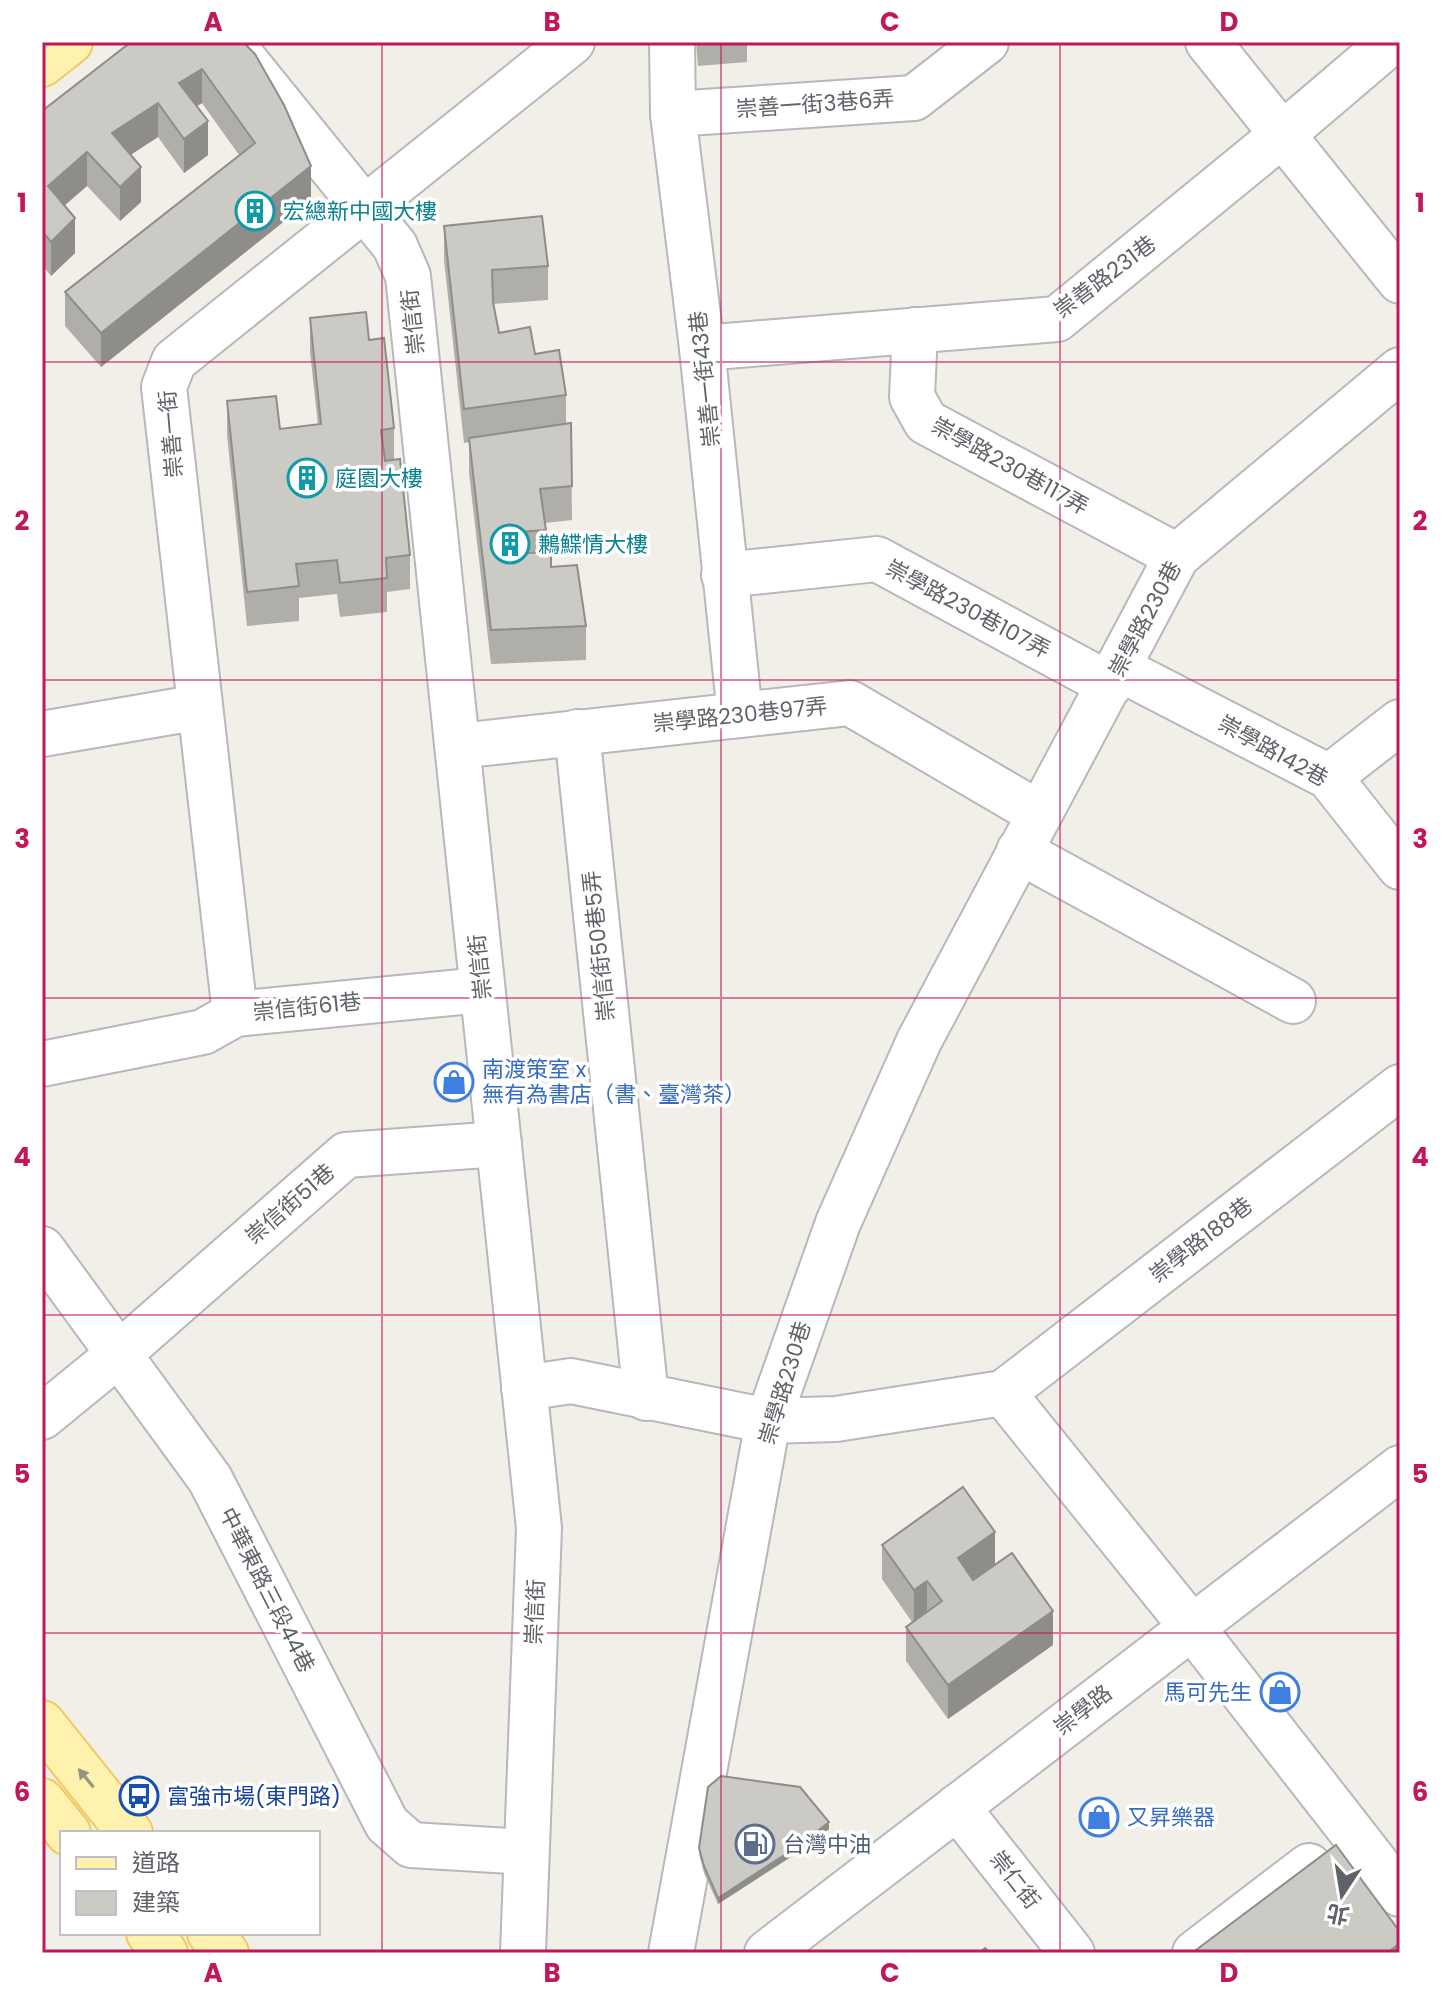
<svg xmlns="http://www.w3.org/2000/svg" width="1442" height="1995" font-family="Poppins,'Noto Sans TC',sans-serif">
	<rect width="100%" height="100%" fill="#f1efe8"/>
	<g fill="none" stroke-linecap="round" stroke-linejoin="round">
		<g stroke="#b5b8bc" stroke-width="48">
			<g id="minor">
				<polyline points="230,42 395,246 408,276 539,1528 523,1953"/>
				<polyline points="672,42 673,114 702,348 740,715"/>
				<polyline points="1208,42 1400,281"/>
				<polyline points="673,114 914,98 986,42"/>
				<polyline points="915,330 912,397 926,422 1177,556"/>
				<polyline points="702,348 1057,319 1283,134 1391,42"/>
				<polyline points="724,575 877,559 1110,685"/>
				<polyline points="1118,668 1329,777 1400,867"/>
				<polyline points="577,732 646,1398"/>
				<polyline points="42,734 200,707"/>
				<polyline points="459,746 850,703 1040,814"/>
				<polyline points="1329,777 1400,722"/>
				<polyline points="1019,851 1293,1001"/>
				<polyline points="235,1014 164,387 174,361 572,42"/>
				<polyline points="42,1064 203,1032 235,1014 482,990"/>
				<polyline points="42,1249 210,1479 387,1824 411,1845 525,1852"/>
				<polyline points="524,1388 571,1381 768,1421 836,1419 1003,1393 1400,1087"/>
				<polyline points="1003,1393 1191,1626 1400,1894"/>
				<polyline points="42,1417 119,1354 346,1155 499,1144"/>
				<polyline points="957,1807 1072,1953"/>
				<polyline points="671,1953 768,1421 838,1223 919,1041 1177,556 1400,370"/>
				<polyline points="767,1953 1400,1468"/>
				<polyline points="1195,1953 1309,1866"/>
			</g>
		</g>
		<g stroke="#f2c960" stroke-width="48">
			<g id="major">
				<polyline points="42,64 70,42"/>
				<polyline points="42,1723 130,1833"/>
				<polyline points="42,1801 68,1833"/>
				<polyline points="149,1933 165,1953"/>
				<polyline points="210,1933 226,1953"/>
			</g>
		</g>
		<use href="#minor" stroke="#fff" stroke-width="44"/>
		<use href="#major" stroke="#fff2af" stroke-width="44"/>
	</g>
	<g fill="#afaea9">
		<polygon points="243,42 311,200 101,367 65,326 65,292 239,155 202,103 197,106 208,155 184,173 158,137 130,155 141,202 120,221 87,186 64,205 75,253 51,276 42,265 42,111"/>
		<polygon points="696,42 747,42 747,62 698,66"/>
		<polygon points="444,226 548,266 548,300 493,304 499,333 535,354 566,395 566,424 571,423 572,520 545,523 546,552 551,567 586,626 586,660 491,664 469,473 469,442 464,443 444,260"/>
		<polygon points="310,318 369,340 394,428 394,460 410,555 410,589 387,592 387,612 340,617 337,594 299,598 299,621 247,626 227,435 227,401 280,429 318,425 310,352"/>
		<polygon points="882,1545 995,1564 1053,1645 948,1719 906,1661 906,1627 912,1622 882,1579"/>
		<polygon points="829,1829 800,1851 718,1904 704,1873 699,1854 699,1848"/>
	</g>
	<g fill="#8f8d8a">
		<polygon points="202,69 202,103 179,117 179,83"/>
		<polygon points="158,103 158,137 112,167 112,133"/>
		<polygon points="208,121 208,155 184,173 184,139"/>
		<polygon points="87,152 87,186 48,220 48,186"/>
		<polygon points="311,166 311,200 101,367 101,333"/>
		<polygon points="141,167 141,202 120,221 120,187"/>
		<polygon points="75,218 75,253 51,276 51,242"/>
		<polygon points="995,1532 995,1566 958,1592 958,1558"/>
		<polygon points="927,1581 927,1615 914,1624 914,1590"/>
		<polygon points="1053,1611 1053,1645 948,1719 948,1685"/>
		<polygon points="829,1822 829,1829 800,1851 718,1904 718,1898"/>
		<polygon points="1400,1943 1400,1953 1387,1953"/>
	</g>
	<g fill="#cccac5" stroke="#8f8d8a" stroke-width="2">
		<polygon points="131,42 243,42 255,54 284,105 311,166 101,333 65,292 255,143 202,69 179,83 208,121 184,139 158,103 112,133 141,167 120,187 87,152 48,186 75,218 51,242 42,231 42,111"/>
		<polygon points="542,216 548,266 492,270 493,302 499,333 530,327 535,354 559,350 566,395 464,409 444,226"/>
		<polygon points="366,312 369,340 384,338 394,428 381,430 385,461 400,459 410,555 386,558 387,578 340,583 337,560 296,564 299,586 247,592 227,401 276,396 280,429 321,424 310,318"/>
		<polygon points="571,423 572,486 540,489 546,530 517,532 520,554 551,551 551,567 577,565 586,626 491,630 469,438"/>
		<polygon points="963,1487 995,1532 958,1558 973,1580 1012,1553 1053,1611 948,1685 906,1627 942,1601 927,1581 914,1590 882,1545"/>
		<polygon points="721,1776 800,1787 829,1822 800,1845 718,1898 704,1866 699,1848 708,1787"/>
		<polygon points="1336,1845 1400,1932 1400,1943 1387,1953 1192,1953"/>
		<polygon points="985,1948 990,1953 979,1953"/>
	</g>
	<defs><path id="oneway-solid" d="M-6-.8H1V-3.2L6.5 0L1 3.2V.8H-6Z" transform="scale(2)"/></defs>
	<use fill="#979581" href="#oneway-solid" transform="translate(86 1778) rotate(-129)"/>
	<path fill="none" stroke="#c2185b" stroke-width="2" stroke-opacity="0.55" d="M382 42V1953M721 42V1953M1060 42V1953M42 362H1400M42 680H1400M42 998H1400M42 1315H1400M42 1633H1400"/>
	<defs>
		<g id="building-ring" transform="scale(2)"><circle r="9.5" fill="#fff" stroke="#0f9aa8" stroke-width="1.5"/><path d="M-4-6H4V6H1V3H-1V6H-4ZM-2.5-4.3h1.7v1.8h-1.7ZM.8-4.3h1.7v1.8H.8ZM-2.5-1h1.7V.8h-1.7ZM.8-1h1.7V.8H.8Z" fill="#0f9aa8"/></g>
		<g id="shop-ring" transform="scale(2)"><circle r="9.5" fill="#fff" stroke="#3f7fe0" stroke-width="1.5"/><path d="M-5-2.5h2.3a2.7 3.5 0 0 1 5.4 0H5L5.5 6h-11ZM-1.5-2.5h3a1.5 2.3 0 0 0-3 0Z" fill="#3f7fe0"/></g>
		<g id="bus-ring" transform="scale(2)"><circle r="9.5" fill="#fff" stroke="#1a4fb4" stroke-width="1.5"/><path d="M-5-6H5V4H4V6H2V4H-2V6H-4V4H-5ZM-3.5-4V0h7V-4ZM-3.5 1.2v1.5H-2V1.2ZM2 1.2v1.5H3.5V1.2Z" fill="#1a4fb4"/></g>
		<g id="fuel-ring" transform="scale(2)"><circle r="9.5" fill="#fff" stroke="#5c6f8a" stroke-width="1.5"/><path d="M-5.5-6h7V0h2V4h1.3V-2.5L3-4.5l.8-.8L6-3V5H2.5V1h-1V6h-7ZM-4.2-4.7v3.2H.2V-4.7Z" fill="#5c6f8a"/></g>
	</defs>
	<g fill-rule="evenodd">
		<use href="#building-ring" x="255" y="211"/>
		<use href="#building-ring" x="307" y="478"/>
		<use href="#building-ring" x="510" y="544"/>
		<use href="#shop-ring" x="454" y="1082"/>
		<use href="#shop-ring" x="1280" y="1692"/>
		<use href="#bus-ring" x="139" y="1796"/>
		<use href="#shop-ring" x="1099" y="1817"/>
		<use href="#fuel-ring" x="755" y="1844"/>
	</g>
	<g text-anchor="middle" dominant-baseline="central" stroke-width="7" stroke-linejoin="round" paint-order="stroke">
		<g font-size="22" fill="#5f6368" stroke="#fff">
			<text transform="translate(815 104) rotate(-4)">崇善一街3巷6弄</text>
			<text transform="translate(1105 277) rotate(-37)">崇善路231巷</text>
			<text transform="translate(413 322) rotate(-96)">崇信街</text>
			<text transform="translate(705 379) rotate(-96)">崇善一街43巷</text>
			<text transform="translate(171 434) rotate(-95)">崇善一街</text>
			<text transform="translate(1010 466) rotate(29)">崇學路230巷117弄</text>
			<text transform="translate(968 609) rotate(28)">崇學路230巷107弄</text>
			<text transform="translate(1145 619) rotate(-62)">崇學路230巷</text>
			<text transform="translate(740 715) rotate(-6)">崇學路230巷97弄</text>
			<text transform="translate(1273 751) rotate(29)">崇學路142巷</text>
			<text transform="translate(599 946) rotate(-96)">崇信街50巷5弄</text>
			<text transform="translate(480 967) rotate(-96)">崇信街</text>
			<text transform="translate(307 1007) rotate(-6)">崇信街61巷</text>
			<text transform="translate(290 1204) rotate(-41)">崇信街51巷</text>
			<text transform="translate(1201 1240) rotate(-38)">崇學路188巷</text>
			<text transform="translate(785 1383) rotate(-73)">崇學路230巷</text>
			<text transform="translate(267 1590) rotate(63)">中華東路三段44巷</text>
			<text transform="translate(535 1612) rotate(-88)">崇信街</text>
			<text transform="translate(1083 1710) rotate(-38)">崇學路</text>
			<text transform="translate(1015 1880) rotate(52)">崇仁街</text>
		</g>
		<g font-size="22" fill="#0d838f" stroke="#fff" text-anchor="start">
			<text x="283" y="211">宏總新中國大樓</text>
			<text x="335" y="478">庭園大樓</text>
			<text x="538" y="544">鶼鰈情大樓</text>
		</g>
		<g font-size="22" fill="#366cbe" stroke="#fff" text-anchor="start">
			<text x="482" y="1069">南渡策室 x<tspan x="482" dy="25">無有為書店（書、臺灣茶）</tspan></text>
			<text x="1252" y="1692" text-anchor="end">馬可先生</text>
			<text x="1127" y="1817">又昇樂器</text>
		</g>
		<g font-size="22" fill="#164399" stroke="#fff" text-anchor="start">
			<text x="167" y="1796">富強市場(東門路)</text>
		</g>
		<g font-size="22" fill="#4e5e75" stroke="#fff" text-anchor="start">
			<text x="783" y="1844">台灣中油</text>
		</g>
	</g>
	<rect width="1442" height="1995" fill="none" stroke="#ffffff" stroke-width="88"/>
	<rect x="60" y="1831" width="260" height="104" fill="#ffffff" stroke="#bfc1c3" stroke-width="2"/>
	<rect x="76" y="1857" width="40" height="12" fill="#fff2af" stroke="#bfc1c3" stroke-width="2"/>
	<text x="132" y="1871" font-size="24" fill="#5f6368">道路</text>
	<rect x="76" y="1891" width="40" height="24" fill="#cccac5" stroke="#bfc1c3" stroke-width="2"/>
	<text x="132" y="1911" font-size="24" fill="#5f6368">建築</text>
	<g transform="translate(1342 1895) rotate(192)" stroke="#ffffff" stroke-width="6" paint-order="stroke">
	<path d="M0-6L14 30L0 20L-14 30Z" fill="#5f6368"/>
	<text y="-12" font-size="22" font-weight="bold" text-anchor="middle" fill="#5f6368">北</text>
	</g>
	<rect x="44" y="44" width="1354" height="1907" fill="none" stroke="#c2185b" stroke-width="3"/>
	<g font-size="26" text-anchor="middle" font-weight="bold" fill="#c2185b">
		<text x="213" y="31">A</text>
		<text x="552" y="31">B</text>
		<text x="890" y="31">C</text>
		<text x="1229" y="31">D</text>
		<text x="22" y="212">1</text>
		<text x="1420" y="212">1</text>
		<text x="22" y="530">2</text>
		<text x="1420" y="530">2</text>
		<text x="22" y="848">3</text>
		<text x="1420" y="848">3</text>
		<text x="22" y="1166">4</text>
		<text x="1420" y="1166">4</text>
		<text x="22" y="1483">5</text>
		<text x="1420" y="1483">5</text>
		<text x="22" y="1801">6</text>
		<text x="1420" y="1801">6</text>
		<text x="213" y="1982">A</text>
		<text x="552" y="1982">B</text>
		<text x="890" y="1982">C</text>
		<text x="1229" y="1982">D</text>
	</g>
</svg>
